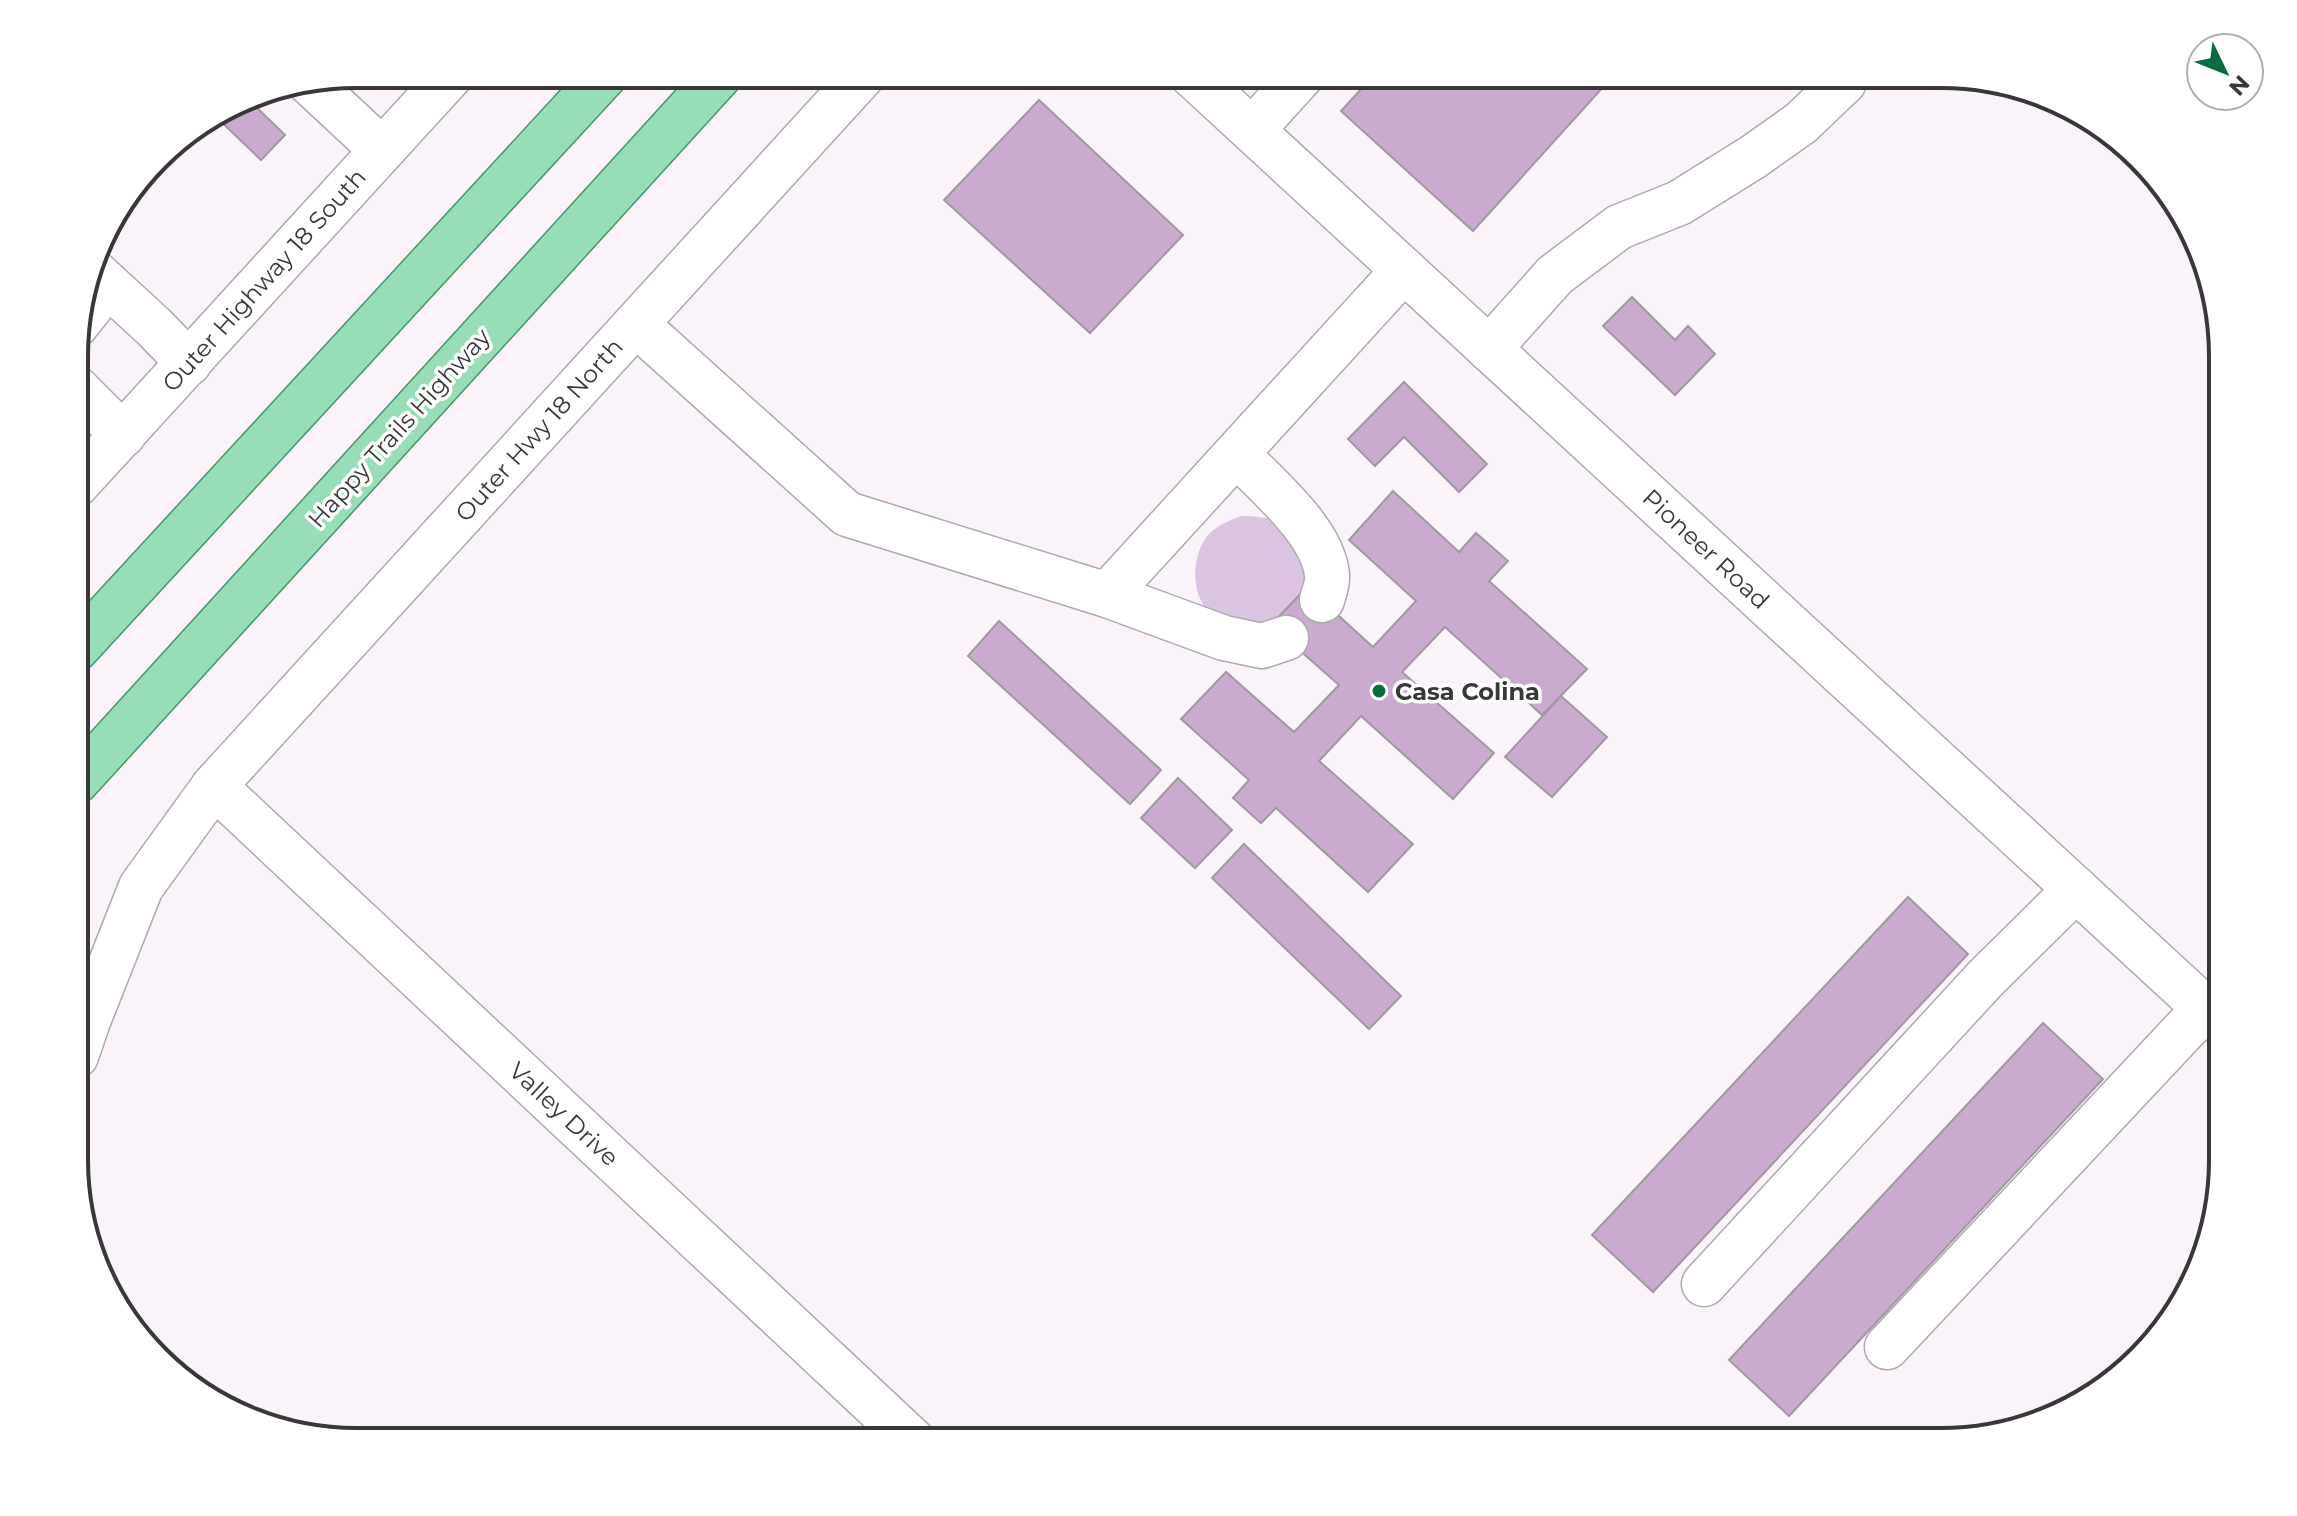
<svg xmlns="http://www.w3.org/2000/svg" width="2297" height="1516" font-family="Montserrat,sans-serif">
	<rect width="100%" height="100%" fill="#faf4fa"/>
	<path fill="#dbc4df" d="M1241 516C1299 516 1295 539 1308 586L1271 627C1260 625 1224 623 1216 618 1189 601 1190 555 1209 534 1218 525 1230 520 1241 516Z"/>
	<g fill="#caabcf" stroke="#9e999f" stroke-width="2">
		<polygon points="1375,74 1615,74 1473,231 1341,111"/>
		<polygon points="246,97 285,135 261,160 215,116"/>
		<polygon points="1039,100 1183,235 1090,333 944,200"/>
		<polygon points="1632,297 1675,340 1688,326 1715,354 1675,395 1603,326"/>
		<polygon points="1404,382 1487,464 1459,492 1404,437 1375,466 1348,439"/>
		<polygon points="1393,491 1459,552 1476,533 1508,561 1489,581 1587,669 1542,715 1445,627 1402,672 1494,753 1453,799 1361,716 1319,761 1413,844 1368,892 1276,808 1261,823 1233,798 1249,780 1181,719 1226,672 1294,732 1339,685 1271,625 1307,587 1373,647 1416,601 1349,540"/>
		<polygon points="999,621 1161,770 1130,804 968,656"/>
		<polygon points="1561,696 1607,737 1552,797 1505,757"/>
		<polygon points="1178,778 1232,830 1195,868 1141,818"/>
		<polygon points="1244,844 1401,996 1369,1029 1212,878"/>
		<polygon points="1908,897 1968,954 1653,1292 1592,1235"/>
		<polygon points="2043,1023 2103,1079 1789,1416 1729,1360"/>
	</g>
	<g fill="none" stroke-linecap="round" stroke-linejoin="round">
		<g stroke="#aea9af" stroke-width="47">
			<g id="minor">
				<polyline points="1191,74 2222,1024"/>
				<polyline points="310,83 382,150"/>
				<polyline points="1252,130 1303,74"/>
				<polyline points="92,270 154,327 189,363"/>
				<polyline points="636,324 847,514 1107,595 1404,270"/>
				<polyline points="76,325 108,285"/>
				<polyline points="1489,349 1555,275 1619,227 1679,203 1753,157 1801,123 1844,82"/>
				<polyline points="76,388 123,435"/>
				<path d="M1237 454C1266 485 1323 531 1327 575 1328 583 1324 592 1322 600"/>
				<polyline points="76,485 452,74"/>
				<polyline points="1107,595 1224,638 1262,646 1286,638"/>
				<polyline points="214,786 914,1442"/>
				<polyline points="76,1056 88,1021 141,887 214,786 864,74"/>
				<polyline points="1704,1284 1985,979 2076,889"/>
				<polyline points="1887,1347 2205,1008"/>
			</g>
		</g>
		<g stroke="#48956c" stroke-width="47">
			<g id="major">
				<polyline points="76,649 606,74"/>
				<polyline points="76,782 721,74"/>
			</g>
		</g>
		<use href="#minor" stroke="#fff" stroke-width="44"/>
		<use href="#major" stroke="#96ddb8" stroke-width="44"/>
	</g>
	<circle fill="#086c41" stroke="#fff" stroke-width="3" cx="1379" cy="691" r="8"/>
	<g text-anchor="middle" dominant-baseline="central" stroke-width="7" stroke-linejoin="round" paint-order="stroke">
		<g font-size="24" fill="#393739" stroke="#fff">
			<text transform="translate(264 280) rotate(-48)">Outer Highway 18 South</text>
			<text transform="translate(399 428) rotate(-48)">Happy Trails Highway</text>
			<text transform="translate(539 430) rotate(-48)">Outer Hwy 18 North</text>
			<text transform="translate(1706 549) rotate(43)">Pioneer Road</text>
			<text transform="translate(564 1114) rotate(43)">Valley Drive</text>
		</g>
		<g font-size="24" font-weight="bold" fill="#393739" stroke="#fff" text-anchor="start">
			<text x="1395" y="691">Casa Colina</text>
		</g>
	</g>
	<path d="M0 0H2297V1516H0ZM356 88H1941A268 268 0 0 1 2209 356V1160A268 268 0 0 1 1941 1428H356A268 268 0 0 1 88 1160V356A268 268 0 0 1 356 88Z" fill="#fff" fill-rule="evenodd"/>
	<path fill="none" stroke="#393739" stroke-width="4" d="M356 88H1941A268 268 0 0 1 2209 356V1160A268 268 0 0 1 1941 1428H356A268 268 0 0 1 88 1160V356A268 268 0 0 1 356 88Z"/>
	<g transform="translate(2225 72) rotate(133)"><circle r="38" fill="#ffffff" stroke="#b0afb0" stroke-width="2"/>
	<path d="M0-6L14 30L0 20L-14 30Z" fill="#086c41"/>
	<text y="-12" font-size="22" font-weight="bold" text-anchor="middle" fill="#393739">N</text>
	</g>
</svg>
